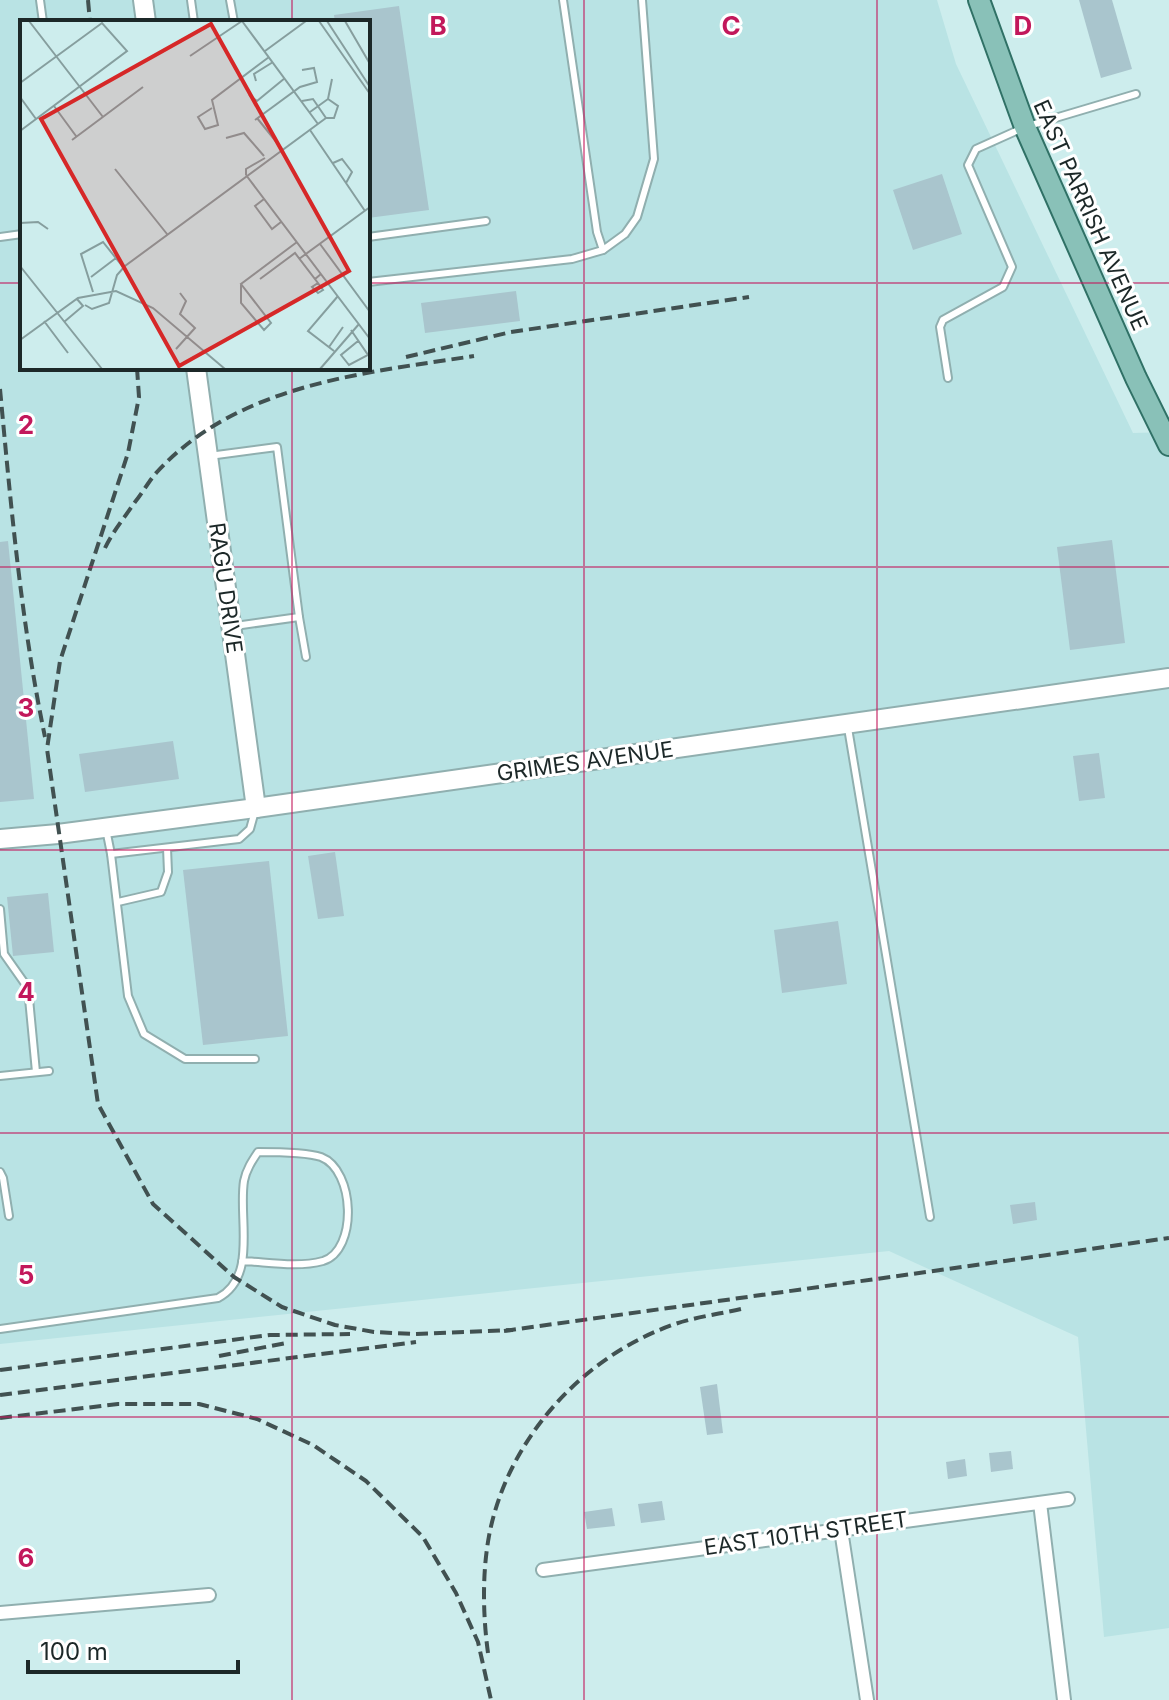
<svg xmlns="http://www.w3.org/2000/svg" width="1169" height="1700" font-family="Inter,sans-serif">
	<rect width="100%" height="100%" fill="#cdeded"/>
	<path fill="#b9e3e4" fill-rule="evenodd" d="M0 0H937L956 64 1133 433 1169 432V1628L1104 1637 1078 1337 889 1251 0 1344ZM22 22H368V368H22Z"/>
	<g fill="#a9c5cd">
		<polygon points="1079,0 1112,0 1132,69 1101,78"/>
		<polygon points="399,6 429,210 368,218 368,22 335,22 334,15"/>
		<polygon points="942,174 962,234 913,250 893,190"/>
		<polygon points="516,291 520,321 425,333 421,303"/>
		<polygon points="1112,540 1125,643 1070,650 1057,547"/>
		<polygon points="8,541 34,799 0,802 0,542"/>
		<polygon points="173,741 179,779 85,792 79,754"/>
		<polygon points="1099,753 1105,798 1079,801 1073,756"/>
		<polygon points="335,852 344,916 318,919 308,856"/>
		<polygon points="269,861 288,1036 203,1045 183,870"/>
		<polygon points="48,893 54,952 13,956 7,897"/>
		<polygon points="838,921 847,984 782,993 774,930"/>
		<polygon points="1035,1202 1037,1220 1013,1224 1010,1205"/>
		<polygon points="717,1384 723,1433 707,1435 700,1387"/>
		<polygon points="1011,1451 1013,1469 991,1472 989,1453"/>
		<polygon points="965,1459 967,1476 948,1479 946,1462"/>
		<polygon points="662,1501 665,1520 641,1523 638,1504"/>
		<polygon points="612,1508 615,1526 587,1529 584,1512"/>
	</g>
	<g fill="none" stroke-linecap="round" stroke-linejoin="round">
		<g stroke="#90afaf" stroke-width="10">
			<g id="lane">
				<polyline points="40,0 43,22"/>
				<polyline points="191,0 194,22"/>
				<polyline points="230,0 234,22"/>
				<polyline points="563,0 597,232 603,250"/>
				<polyline points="0,237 22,234"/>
				<polyline points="368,237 486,221"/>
				<polyline points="368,282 572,259 603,250 625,234 637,217 654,159 642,0"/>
				<polyline points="948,378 940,327 943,320 1003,287 1012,267 968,165 976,149 1025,127 1136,94"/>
				<polyline points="209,456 277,447 299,617 235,626"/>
				<polyline points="299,617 306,657"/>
				<polyline points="848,728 930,1217"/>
				<polyline points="106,829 111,854 239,839 250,829 255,811"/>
				<polyline points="111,854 128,996 144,1034 185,1059 255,1059"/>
				<polyline points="118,902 161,892 168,872 167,848"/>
				<polyline points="0,909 4,954 28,988 36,1072"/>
				<polyline points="0,1076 49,1071"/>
				<polyline points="0,1172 3,1178 9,1216"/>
				<path d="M0 1329 218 1298C258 1277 238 1218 244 1181 246 1170 252 1161 258 1152 275 1152 306 1152 321 1157 355 1170 358 1250 323 1261 297 1268 267 1262 242 1261"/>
			</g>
		</g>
		<g stroke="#90afaf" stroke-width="16">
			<g id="street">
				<polyline points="1040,1503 1064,1700"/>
				<polyline points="841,1530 867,1700"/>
				<polyline points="543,1570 1068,1499"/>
				<polyline points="0,1613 209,1595"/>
			</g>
		</g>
		<g stroke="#90afaf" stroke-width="22">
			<g id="secondary">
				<polyline points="143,0 146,22"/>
				<polyline points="196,368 256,808"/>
				<polyline points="0,839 58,834 256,808 1169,678"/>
			</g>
		</g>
		<g stroke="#307166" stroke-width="24">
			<polyline id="primary" points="979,0 1025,127 1136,378 1169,445"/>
		</g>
		<use href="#lane" stroke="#fff" stroke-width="6"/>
		<use href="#street" stroke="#fff" stroke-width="12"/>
		<use href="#secondary" stroke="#fff" stroke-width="18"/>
		<use href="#primary" stroke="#89c1b8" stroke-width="20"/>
		<g stroke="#415151" stroke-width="4" stroke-dasharray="12 6" stroke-linecap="butt">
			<polyline points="88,0 90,22"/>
			<polyline points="406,357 511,332 749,297"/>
			<polyline points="137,368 139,397 128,453 60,661 47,749 98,1104 153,1204 234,1277 282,1307 335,1325 374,1332 414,1334 513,1330"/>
			<path d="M0 389C11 506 21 622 45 737"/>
			<path d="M105 548C113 531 125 517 135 502 143 492 149 481 157 472 238 384 364 373 474 356"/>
			<polyline points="504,1331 1169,1238"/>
			<polyline points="219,1356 286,1343"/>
			<polyline points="0,1370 270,1335 350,1334"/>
			<polyline points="0,1395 416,1342"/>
			<polyline points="0,1418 118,1404 199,1404 257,1419 313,1445 366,1481 423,1537 456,1593 478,1642 491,1700"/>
			<path d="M488 1653C483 1616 482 1574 489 1536 507 1440 582 1356 675 1324 696 1317 719 1314 741 1309"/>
		</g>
	</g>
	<path fill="none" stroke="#c2185b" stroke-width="2" stroke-opacity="0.55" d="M292 0V22M584 0V1700M877 0V1700M0 283H22M368 283H1169M292 368V1700M0 567H1169M0 850H1169M0 1133H1169M0 1417H1169"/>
	<g text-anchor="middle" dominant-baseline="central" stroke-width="6" stroke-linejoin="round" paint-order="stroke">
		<g font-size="22" fill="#1c2828" stroke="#fff">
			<text transform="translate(1091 215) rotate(66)">EAST PARRISH AVENUE</text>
			<text transform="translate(226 588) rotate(82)">RAGU DRIVE</text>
			<text transform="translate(585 761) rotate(-8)">GRIMES AVENUE</text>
			<text transform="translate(806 1533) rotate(-8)">EAST 10TH STREET</text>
		</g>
	</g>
	<g transform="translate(20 20)">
		<rect width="350" height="350" fill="#cdeded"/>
		<path fill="none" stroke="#869e9e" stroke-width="2" d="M9 1 83 97M222 1 298 104M299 1 350 74M307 1 350 67M325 1 350 44M245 31 286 1M170 36 222 1M236 61 234 54 253 42M0 63 82 3 107 31 0 111M229 75 237 81 265 58M0 77 16 99M282 81 293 79 306 98H314L318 86 308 79M34 86 56 116M192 88 178 97 185 109 198 105 192 80 249 37M290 92 308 79 312 59M237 98 262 129M235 100 280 67 297 62 294 48 282 50M290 110 345 191M206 118 224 113 244 136M52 120 123 67M313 143 322 139 332 152 326 163M95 149 147 214M226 155 350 319M226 155V149L245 138M244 179 235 186 252 209 261 202M0 203 18 202 28 209M300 224 350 292M279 239 350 187M0 246 82 349M71 257 96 238M240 259 275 233 295 259 301 254M295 259 303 270 298 273 292 267 298 263M221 264V283L244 310 251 303 221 264 277 222M73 272 61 234 83 222 103 247M65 285 72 289 89 283 97 255 105 246 306 98M24 301 48 333M44 302 63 286 57 279M331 310 348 335 329 345 321 335 338 321M0 320 58 278 96 271 133 288 205 349M309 327 323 307M156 329 175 308 160 294 166 281 160 273M314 331 288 311 318 276M300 349 339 304"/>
		<path fill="#d62828" fill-opacity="0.15" stroke="#d62828" stroke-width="4" d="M191 4 329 251 159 346 21 99Z"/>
		<rect width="350" height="350" fill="none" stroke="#1c2828" stroke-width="4"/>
	</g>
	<g font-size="26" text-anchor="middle" font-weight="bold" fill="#c2185b" stroke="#fff" stroke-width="6" stroke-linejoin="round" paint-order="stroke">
		<text x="438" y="35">B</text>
		<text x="731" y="35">C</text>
		<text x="1023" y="35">D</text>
		<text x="26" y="434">2</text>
		<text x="26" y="717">3</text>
		<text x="26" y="1001">4</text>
		<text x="26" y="1284">5</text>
		<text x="26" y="1567">6</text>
	</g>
	<path d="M28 1660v12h210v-12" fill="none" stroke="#1c2828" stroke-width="4"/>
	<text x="40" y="1660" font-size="24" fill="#1c2828" stroke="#ffffff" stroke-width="6" paint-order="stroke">100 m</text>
</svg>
